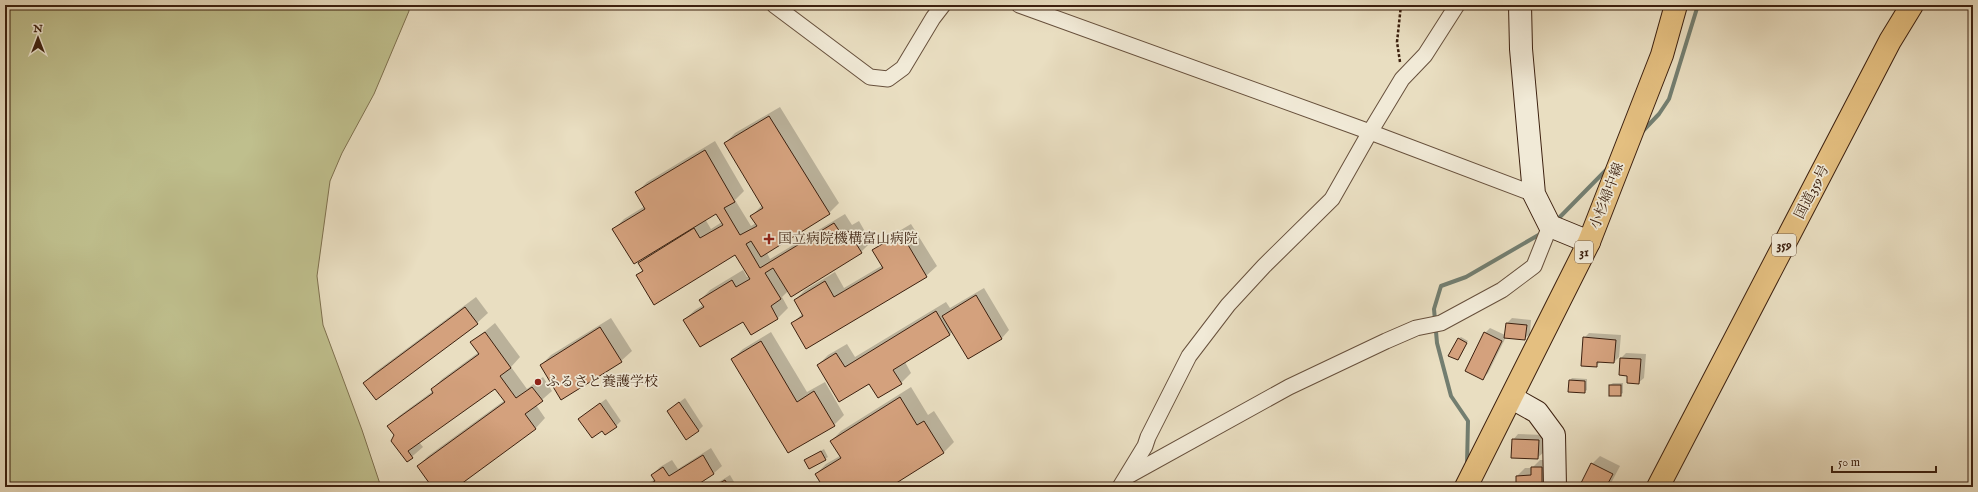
<svg xmlns="http://www.w3.org/2000/svg" width="1978" height="492" font-family="'IM FELL English','Noto Serif JP',serif">
	<rect width="100%" height="100%" fill="#e9dec1"/>
	<filter id="stains"><feTurbulence type="fractalNoise" baseFrequency=".005" numOctaves="4"/><feColorMatrix values="0 0 0 0 .2 0 0 0 0 .09 0 0 0 0 .02 0 0 0 .5 -.17"/></filter>
	<radialGradient id="worn" r=".72"><stop offset=".6" stop-color="#630" stop-opacity="0"/><stop offset="1" stop-color="#630" stop-opacity=".3"/></radialGradient>
	<polygon fill="#bfbf8d" stroke="#7e704e" points="5,5 409,5 409,11 374,94 342,153 330,181 317,276 323,325 362,430 381,487 5,487"/>
	<g fill="#0003" fill-rule="evenodd">
		<path d="M780 107 839 203 829 213 767 253 770 259 845 214 852 225 859 221 871 242 861 252 788 291 782 297 788 308 778 318 751 334 743 320H684L695 310 703 305 700 300 710 290 743 270 747 277 749 276 736 254 638 275 644 269 639 263 646 256 614 229 624 219 645 206 637 192 647 182 715 141 744 191 735 200 751 226 756 223 752 216 762 205 725 143 735 133ZM716 212 722 222 711 229 705 219Z"/>
		<polygon points="911,224 937,266 926,276 792,324 803,313 795,300 805,290 835,272 844,288 883,265 874,250 884,240"/>
		<polygon points="984,288 1009,330 1002,338 969,358 953,332 905,362 911,373 901,383 869,383 818,365 828,355 847,344 855,357 946,302 950,308"/>
		<polygon points="476,297 488,313 477,323 376,399 364,383 374,373"/>
		<polygon points="611,318 632,351 621,361 562,398 541,365 551,355"/>
		<polygon points="1512,318 1531,320 1530,334 1524,339 1506,337 1488,373 1483,378 1485,333 1490,328 1505,335 1507,323"/>
		<polygon points="495,323 520,357 511,367 527,389 543,377 552,391 536,405 545,418 535,429 455,487 433,487 418,466 428,456 505,400 495,387 419,442 423,447 407,461 395,435 389,426 399,416 433,391 432,389 442,379 479,352 472,342"/>
		<polygon points="771,332 807,392 825,382 844,415 834,425 788,452 732,359 743,349"/>
		<polygon points="1589,333 1621,335 1619,357 1614,362 1601,361 1596,366 1584,338"/>
		<polygon points="1461,337 1468,341 1460,357 1458,339"/>
		<polygon points="1626,353 1646,354 1644,378 1638,383 1628,375 1620,374 1621,358"/>
		<polygon points="1572,378 1587,379 1587,390 1584,392 1570,380"/>
		<polygon points="1613,383 1623,383 1623,393 1620,395 1610,385"/>
		<polygon points="911,387 928,415 934,411 954,442 943,453 888,487 824,487 816,474 826,464 840,456 831,441 841,431"/>
		<polygon points="685,398 703,426 698,431 668,411"/>
		<polygon points="606,399 621,421 616,426 602,429 579,419"/>
		<polygon points="1518,434 1543,435 1543,453 1537,458 1513,440"/>
		<polygon points="711,448 722,466 714,473 692,487 643,487 655,479 652,475 660,467 672,460 678,469"/>
		<polygon points="824,449 828,457 810,468 805,460"/>
		<polygon points="1600,456 1620,466 1609,487 1580,487 1592,464"/>
		<polygon points="1540,460 1550,460 1550,487 1517,487 1517,476 1525,468 1532,468"/>
		<polygon points="730,475 737,487 711,487"/>
	</g>
	<g fill="none" stroke-linecap="round" stroke-linejoin="round">
		<g stroke="#737e70" stroke-width="4">
			<polyline points="1641,133 1659,114 1669,99 1698,5"/>
			<polyline points="1556,221 1609,167"/>
			<polyline points="1467,465 1468,421 1451,396 1437,343 1434,309 1441,286 1466,277 1542,233"/>
		</g>
	</g>
	<g fill="#d4a17d" stroke="#3c200f">
		<polygon points="769,116 830,214 761,257 751,241 746,244 760,268 834,223 842,235 848,231 862,253 791,297 773,268 765,273 781,299 771,306 778,319 751,335 743,322 700,347 683,320 704,307 699,300 732,280 736,287 750,279 735,255 654,305 636,275 643,271 638,263 694,228 700,238 723,225 716,214 634,264 612,229 645,209 635,192 705,150 735,202 724,208 740,235 757,226 750,216 763,208 724,143"/>
		<polygon points="901,233 927,277 806,349 791,323 803,316 794,300 825,281 834,297 883,268 872,250"/>
		<polygon points="976,295 1002,339 968,359 942,316"/>
		<polygon points="465,307 478,324 376,400 363,383"/>
		<polygon points="936,311 950,335 893,370 902,384 878,398 869,384 839,402 817,365 836,353 845,367"/>
		<polygon points="1506,323 1527,325 1525,340 1504,338"/>
		<polygon points="600,327 622,362 561,400 540,365"/>
		<polygon points="485,332 511,368 500,376 516,398 532,387 543,401 525,414 536,429 457,487 432,487 417,466 505,402 495,389 408,451 413,458 407,462 391,441 394,435 387,426 433,393 431,389 479,354 470,342"/>
		<polygon points="1484,332 1502,341 1483,380 1465,371"/>
		<polygon points="1583,337 1616,340 1614,363 1597,362 1597,367 1581,366"/>
		<polygon points="1458,338 1467,343 1458,360 1448,356"/>
		<polygon points="761,341 797,402 814,391 835,426 788,453 731,359"/>
		<polygon points="1620,358 1641,359 1639,384 1627,383 1627,376 1619,375"/>
		<polygon points="1569,380 1585,381 1585,393 1568,392"/>
		<rect x="1609" y="385" width="12" height="11"/>
		<polygon points="900,397 917,425 924,421 944,453 890,487 823,487 815,474 841,458 830,441"/>
		<polygon points="679,402 699,431 686,440 667,411"/>
		<polygon points="600,403 617,427 605,435 602,431 592,438 578,419"/>
		<polygon points="1512,439 1539,440 1538,459 1511,458"/>
		<polygon points="821,451 826,460 809,469 804,460"/>
		<polygon points="703,455 714,474 694,487 645,487 655,481 651,475 663,467 669,476"/>
		<polygon points="1591,463 1613,474 1606,487 1579,487"/>
		<polygon points="1531,467 1542,467 1542,487 1516,487 1516,476 1531,475"/>
		<polygon points="725,480 729,487 713,487"/>
	</g>
	<g fill="none" stroke-linecap="round" stroke-linejoin="round">
		<g stroke="#67503c" stroke-width="17">
			<g id="street">
				<polyline points="774,5 870,77 888,79 903,68 933,18 943,5"/>
				<polyline points="1019,5 1370,132 1534,194"/>
				<polyline points="1128,476 1289,387 1386,341 1416,328 1441,323 1502,290 1534,266 1550,226"/>
				<polyline points="1120,487 1145,446 1148,437 1189,356 1228,305 1264,266 1332,199 1370,132 1402,79 1425,55 1457,5"/>
			</g>
		</g>
		<g stroke="#3c200f" stroke-width="24">
			<g id="secondary">
				<polyline points="1520,5 1521,49 1534,194 1550,226 1589,242"/>
				<polyline points="1512,398 1537,412 1554,435 1555,487"/>
			</g>
		</g>
		<g stroke="#3c200f" stroke-width="24">
			<polyline id="primary" points="1466,487 1589,242 1662,55 1676,5"/>
		</g>
		<g stroke="#3c200f" stroke-width="24">
			<polyline id="highway" points="1658,487 1890,41 1912,5"/>
		</g>
		<polyline stroke="#3c200f" stroke-width="2.5" stroke-dasharray="3 2" stroke-linecap="butt" points="1400,62 1397,42 1401,5"/>
		<use href="#street" stroke="#f1ead7" stroke-width="15"/>
		<use href="#secondary" stroke="#f1ead7" stroke-width="22"/>
		<use href="#primary" stroke="#e4bf80" stroke-width="22"/>
		<use href="#highway" stroke="#e4bf80" stroke-width="22"/>
	</g>
	<g fill="#8f2418" stroke="#f1ead7" stroke-width="1.5">
		<path d="M767 233h4v4h4v4h-4v4h-4v-4h-4v-4h4z"/>
		<circle cx="538" cy="382" r="4"/>
	</g>
	<g text-anchor="middle" dominant-baseline="central" stroke-width="3.5" stroke-linejoin="round" paint-order="stroke">
		<g fill="#f1ead7" stroke="#725d4b" stroke-width="1">
			<rect x="1772" y="234" width="24" height="22" rx="3"/>
			<rect x="1575" y="241" width="18" height="22" rx="3"/>
		</g>
		<g font-size="13" font-weight="bold" fill="#3c200f">
			<text x="1784" y="245">359</text>
			<text x="1584" y="252">31</text>
		</g>
		<g font-size="14" fill="#3c200f" stroke="#f1ead7">
			<text transform="translate(1812 192) rotate(-63)">国道359号</text>
			<text transform="translate(1607 196) rotate(-69)">小杉婦中線</text>
		</g>
		<g font-size="14" fill="#3c200f" stroke="#f1ead7" text-anchor="start">
			<text x="778" y="239">国立病院機構富山病院</text>
			<text x="546" y="382">ふるさと養護学校</text>
		</g>
	</g>
	<rect width="1978" height="492" fill="none" stroke="#e9dec1" stroke-width="20"/>
	<rect x="6" y="6" width="1966" height="480" fill="none" stroke="#3c200f" stroke-width="2"/>
	<rect x="10" y="10" width="1958" height="472" fill="none" stroke="#3c200f"/>
	<g transform="translate(38 38)" stroke="#f1ead7" stroke-width="3" paint-order="stroke">
	<path d="M0-3L7 15L0 10L-7 15Z" fill="#3c200f"/>
	<text y="-6" font-size="11" font-weight="bold" text-anchor="middle" fill="#3c200f">N</text>
	</g>
	<path d="M1832 466v6h104v-6" fill="none" stroke="#3c200f" stroke-width="2"/>
	<text x="1838" y="466" font-size="12" fill="#3c200f" stroke="#f1ead7" stroke-width="3" paint-order="stroke">50 m</text>
	<rect width="100%" height="100%" filter="url(#stains)"/>
	<rect width="100%" height="100%" fill="url(#worn)"/>
</svg>
